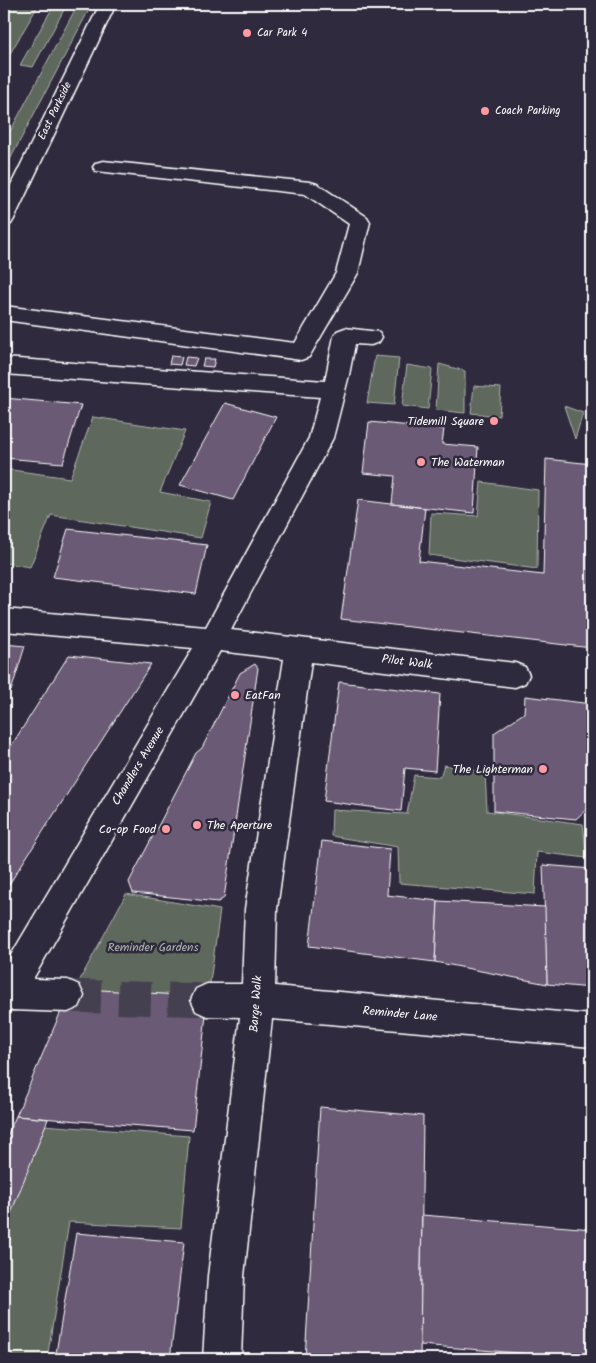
<svg xmlns="http://www.w3.org/2000/svg" width="596" height="1363" font-family="Kalam,sans-serif">
	<rect width="100%" height="100%" fill="#2f2a3d"/>
	<filter id="ink" filterUnits="userSpaceOnUse"><feTurbulence type="fractalNoise" baseFrequency=".02" numOctaves="2"/><feDisplacementMap in="SourceGraphic" scale="10" xChannelSelector="R" yChannelSelector="G"/><feConvolveMatrix kernelMatrix="1 2 1 2 8 2 1 2 1" color-interpolation-filters="sRGB"/></filter>
	<g filter="url(#ink)">
		<g fill="#5e685d" stroke="#aeb4ae">
			<polygon points="4,4 39,4 4,64"/>
			<polygon points="78,4 92,4 4,171 4,143"/>
			<polygon points="54,5 66,6 33,67 20,65"/>
			<polygon points="375,356 399,358 394,405 367,403"/>
			<polygon points="439,364 465,371 465,413 436,410"/>
			<polygon points="407,365 432,369 428,409 402,406"/>
			<polygon points="474,386 501,388 499,416 471,413"/>
			<polygon points="564,406 583,413 575,439"/>
			<polygon points="93,417 185,431 160,492 211,502 201,538 51,515 30,567 4,563 4,469 70,478"/>
			<polygon points="481,482 538,490 537,569 429,555 431,513 478,516"/>
			<polygon points="444,765 485,772 487,811 583,824 587,858 537,852 535,894 399,883 398,847 331,836 332,810 407,814 414,775 440,777"/>
			<polygon points="126,894 220,910 208,997 75,989"/>
			<polygon points="16,1123 189,1136 181,1228 69,1222 47,1359 4,1358 4,1154"/>
		</g>
		<g fill="#6a5a76" stroke="#fff">
			<polygon points="171,356 182,357 180,365 169,364"/>
			<polygon points="186,357 197,358 194,366 184,365"/>
			<polygon points="204,359 215,359 213,367 202,366"/>
			<polygon points="4,398 81,405 63,463 4,458"/>
			<polygon points="225,403 276,417 233,500 180,485"/>
			<polygon points="369,422 444,429 442,444 478,447 474,513 392,504 395,476 363,473"/>
			<polygon points="546,459 592,464 592,648 341,619 358,500 425,508 419,561 543,575"/>
			<polygon points="68,529 207,545 196,594 53,577"/>
			<polygon points="4,644 25,646 11,691 4,691"/>
			<polygon points="69,655 151,664 4,892 4,757"/>
			<polygon points="255,664 258,668 224,898 218,902 133,893 129,882 196,753 202,748 240,673"/>
			<polygon points="339,682 440,694 435,771 405,768 401,811 324,801"/>
			<polygon points="525,696 592,704 592,804 576,819 494,811 494,733 524,713"/>
			<polygon points="322,841 390,849 387,895 438,901 435,962 309,946"/>
			<polygon points="543,865 592,869 592,988 547,984"/>
			<polygon points="438,901 545,907 547,984 435,962"/>
			<polygon points="71,988 208,997 193,1130 16,1116"/>
			<polygon points="320,1107 423,1116 420,1359 305,1359"/>
			<polygon points="16,1116 48,1119 4,1231 4,1143"/>
			<polygon points="422,1215 592,1229 592,1359 420,1345"/>
			<polygon points="76,1233 184,1242 170,1359 55,1359"/>
		</g>
		<g fill="none" stroke-linecap="round" stroke-linejoin="round">
			<polyline stroke="#443f50" stroke-width="33" stroke-dasharray="33 17" stroke-linecap="butt" points="68,996 207,1000"/>
			<g stroke="#fff" stroke-width="3">
				<g id="minor">
					<polygon points="100,4 116,4 14,219 11,224 4,225 4,199"/>
					<polygon points="103,161 310,182 317,184 367,217 370,222 358,273 309,357 301,360 4,320 4,306 295,343 336,273 349,224 305,194 96,171 93,167 96,163"/>
					<polygon points="345,328 379,332 382,337 379,342 371,345 355,344 349,375 333,438 231,630 515,663 525,667 529,675 525,683 515,687 311,662 277,909 275,986 592,1015 592,1047 272,1019 244,1276 241,1359 203,1359 208,1276 240,1017 207,1016 196,1011 191,1000 196,989 207,984 242,984 245,909 284,659 220,651 33,979 68,980 79,985 84,996 79,1007 68,1012 11,1010 4,1013 4,967 193,648 4,631 4,609 206,627 309,438 320,397 4,374 4,358 325,381 334,336 337,331"/>
				</g>
			</g>
			<use href="#minor" fill="#2f2a3d" fill-rule="evenodd"/>
		</g>
	</g>
	<g fill="#ff9aa2" stroke="#2f2a3d" stroke-width="2">
		<circle cx="247" cy="33" r="5"/>
		<circle cx="485" cy="111" r="5"/>
		<circle cx="494" cy="421" r="5"/>
		<circle cx="421" cy="462" r="5"/>
		<circle cx="235" cy="695" r="5"/>
		<circle cx="543" cy="769" r="5"/>
		<circle cx="197" cy="825" r="5"/>
		<circle cx="166" cy="829" r="5"/>
	</g>
	<g text-anchor="middle" dominant-baseline="central" stroke-width="5" stroke-linejoin="round" paint-order="stroke">
		<g font-size="11" fill="#fff" stroke="#2f2a3d" text-anchor="start">
			<text x="257" y="33">Car Park 4</text>
			<text x="495" y="111">Coach Parking</text>
		</g>
		<g font-size="11" fill="#fff" stroke="#2f2a3d">
			<text transform="translate(55 111) rotate(-64)">East Parkside</text>
		</g>
		<g font-size="12" fill="#fff" stroke="#2f2a3d" text-anchor="end">
			<text x="484" y="421">Tidemill Square</text>
			<text x="431" y="462" text-anchor="start">The Waterman</text>
			<text x="245" y="695" text-anchor="start">EatFan</text>
			<text x="533" y="769">The Lighterman</text>
			<text x="207" y="825" text-anchor="start">The Aperture</text>
			<text x="156" y="829">Co-op Food</text>
		</g>
		<g font-size="12" fill="#fff" stroke="#2f2a3d">
			<text transform="translate(407 662) rotate(7)">Pilot Walk</text>
			<text transform="translate(138 766) rotate(-59)">Chandlers Avenue</text>
			<text transform="translate(256 1004) rotate(-86)">Barge Walk</text>
			<text transform="translate(400 1014) rotate(5)">Reminder Lane</text>
		</g>
		<g font-size="12" fill="#aeb4ae" stroke="#2f2a3d">
			<text x="153" y="947">Reminder Gardens</text>
		</g>
	</g>
	<rect width="596" height="1363" fill="none" stroke="#2f2a3d" stroke-width="20"/>
	<rect x="10" y="10" width="576" height="1343" fill="none" stroke="#fff" stroke-width="2" filter="url(#ink)"/>
</svg>
